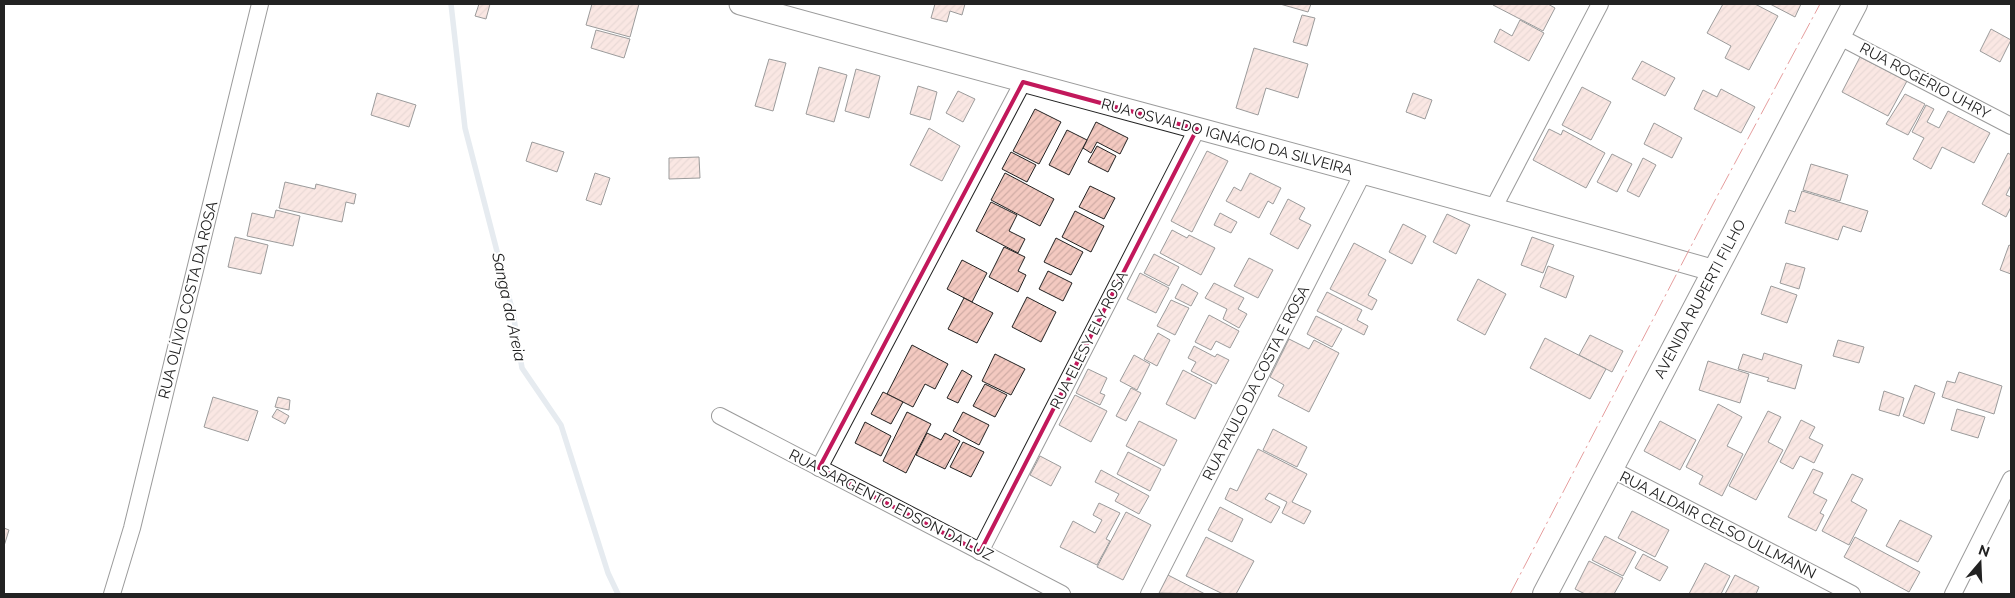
<svg xmlns="http://www.w3.org/2000/svg" width="2015" height="598" font-family="Raleway,sans-serif">
	<defs>
		<pattern id="building-hatch" width="6" height="6" patternUnits="userSpaceOnUse" patternTransform="scale(1.25)"><rect width="6" height="6" fill="#f3c9c0"/><path d="M-1 1l2-2M0 6l6-6M5 7l2-2" fill="none" stroke="#d0aca5"/></pattern>
	</defs>
	<rect width="100%" height="100%" fill="#fff"/>
	<g fill="none" stroke-linecap="round" stroke-linejoin="round">
		<polyline stroke="#c7d3dd" stroke-width="5.5" points="451,4 465,128 513,313 522,368 561,425 608,573 618,594"/>
	</g>
	<g fill="url(#building-hatch)" stroke="#222">
		<polygon points="479,4 490,4 486,19 475,16"/>
		<polygon points="592,4 639,4 630,37 586,25"/>
		<polygon points="935,4 965,4 962,15 950,11 947,22 931,18"/>
		<polygon points="1280,4 1311,4 1308,12"/>
		<polygon points="1494,4 1548,4 1555,8 1543,31 1493,5"/>
		<polygon points="1723,4 1755,4 1778,16 1749,70 1725,58 1731,46 1707,33"/>
		<polygon points="1770,4 1801,4 1795,17"/>
		<polygon points="1302,15 1315,18 1307,46 1293,42"/>
		<polygon points="1520,20 1544,33 1529,61 1494,42 1500,29 1512,36"/>
		<polygon points="1991,29 2011,40 2000,62 1980,51"/>
		<polygon points="596,30 630,39 624,58 591,48"/>
		<polygon points="1254,48 1308,64 1298,98 1266,88 1258,115 1236,108"/>
		<polygon points="1860,57 1907,81 1888,116 1842,92"/>
		<polygon points="769,59 786,63 773,111 755,106"/>
		<polygon points="1642,61 1675,78 1665,96 1632,79"/>
		<polygon points="819,67 847,75 834,122 806,114"/>
		<polygon points="856,69 880,76 869,118 845,111"/>
		<polygon points="918,86 937,92 930,120 910,114"/>
		<polygon points="1582,87 1611,102 1591,140 1562,125"/>
		<polygon points="1721,89 1755,107 1741,133 1694,109 1703,90 1717,97"/>
		<polygon points="958,91 975,99 963,122 946,113"/>
		<polygon points="377,93 416,105 409,127 371,115"/>
		<polygon points="1413,93 1432,100 1425,119 1406,112"/>
		<polygon points="1905,94 1925,104 1908,135 1886,124"/>
		<polygon points="1926,105 1934,109 1927,122 1939,128 1948,111 1990,133 1974,163 1942,147 1931,169 1913,159 1924,138 1912,132"/>
		<polygon points="1035,109 1061,122 1039,164 1013,151"/>
		<polygon points="1096,122 1128,138 1120,154 1097,142 1091,153 1083,148"/>
		<polygon points="1654,123 1682,138 1672,158 1644,144"/>
		<polygon points="929,128 960,146 942,181 910,165"/>
		<polygon points="1549,129 1561,135 1563,130 1605,153 1586,188 1533,160"/>
		<polygon points="1067,130 1087,140 1069,175 1049,165"/>
		<polygon points="532,142 564,152 557,172 526,161"/>
		<polygon points="1097,146 1116,156 1108,172 1088,162"/>
		<polygon points="1207,151 1228,161 1192,232 1171,221"/>
		<polygon points="1011,152 1036,165 1027,182 1002,169"/>
		<polygon points="2008,153 2011,155 2011,185 2006,195 2011,197 2011,207 2006,217 1982,204"/>
		<polygon points="1612,154 1632,164 1617,192 1597,182"/>
		<polygon points="699,157 700,178 669,179 669,158"/>
		<polygon points="1643,158 1656,165 1639,197 1627,191"/>
		<polygon points="1811,164 1848,175 1840,201 1803,190"/>
		<polygon points="595,173 610,178 601,205 586,200"/>
		<polygon points="1005,173 1054,199 1040,226 991,200"/>
		<polygon points="1250,173 1281,188 1273,204 1268,201 1259,218 1226,201 1234,187 1241,191"/>
		<polygon points="285,182 315,189 316,184 356,194 354,204 346,202 342,222 279,208"/>
		<polygon points="1090,186 1115,198 1104,219 1079,207"/>
		<polygon points="1802,191 1868,211 1861,232 1843,226 1838,240 1785,223 1789,210 1795,212"/>
		<polygon points="1288,199 1305,208 1299,219 1311,225 1298,249 1270,234"/>
		<polygon points="991,202 1017,215 1009,231 1025,239 1018,253 976,231"/>
		<polygon points="276,210 300,216 293,246 247,236 252,213 274,218"/>
		<polygon points="1075,211 1104,226 1091,252 1062,237"/>
		<polygon points="1220,213 1237,222 1231,233 1214,225"/>
		<polygon points="1447,214 1470,225 1456,254 1433,242"/>
		<polygon points="1403,224 1426,236 1412,264 1389,252"/>
		<polygon points="1172,230 1187,238 1189,235 1215,248 1201,275 1160,253"/>
		<polygon points="235,237 268,245 261,274 228,267"/>
		<polygon points="1532,237 1554,245 1543,273 1521,265"/>
		<polygon points="1056,238 1083,252 1071,275 1044,262"/>
		<polygon points="1354,243 1386,260 1368,295 1377,300 1372,310 1330,289"/>
		<polygon points="2009,245 2011,246 2011,274 2000,270"/>
		<polygon points="1004,247 1025,257 1018,271 1026,275 1018,292 989,277"/>
		<polygon points="1154,254 1179,267 1169,286 1144,273"/>
		<polygon points="1249,258 1273,270 1258,298 1234,286"/>
		<polygon points="962,260 987,273 972,302 947,289"/>
		<polygon points="1786,263 1805,268 1799,289 1780,283"/>
		<polygon points="1548,266 1574,276 1566,298 1540,287"/>
		<polygon points="1048,271 1072,283 1063,301 1039,289"/>
		<polygon points="1140,273 1169,288 1156,313 1127,299"/>
		<polygon points="1478,279 1506,294 1485,335 1457,320"/>
		<polygon points="1214,283 1244,298 1238,309 1247,314 1239,328 1223,319 1227,309 1205,298"/>
		<polygon points="1182,284 1198,293 1191,306 1175,298"/>
		<polygon points="1771,286 1797,295 1787,323 1761,314"/>
		<polygon points="1327,292 1362,310 1357,320 1368,326 1364,335 1317,311"/>
		<polygon points="1027,297 1056,312 1041,342 1012,327"/>
		<polygon points="964,298 993,313 977,343 948,329"/>
		<polygon points="1171,300 1189,308 1175,335 1157,326"/>
		<polygon points="1209,315 1239,331 1230,348 1216,341 1211,350 1195,342"/>
		<polygon points="1316,316 1342,329 1332,347 1307,334"/>
		<polygon points="1158,333 1170,340 1157,366 1144,359"/>
		<polygon points="1590,335 1623,351 1612,372 1579,355"/>
		<polygon points="1545,338 1606,369 1590,399 1530,368"/>
		<polygon points="1289,339 1309,349 1314,340 1339,353 1309,412 1278,396 1284,385 1270,377"/>
		<polygon points="1838,340 1864,347 1859,363 1833,356"/>
		<polygon points="912,345 948,364 935,389 925,384 913,407 887,394"/>
		<polygon points="1194,346 1215,357 1217,354 1229,360 1216,384 1191,371 1196,362 1188,358"/>
		<polygon points="1764,353 1802,365 1795,389 1767,381 1769,378 1738,369 1743,354 1762,360"/>
		<polygon points="995,354 1025,369 1011,395 982,381"/>
		<polygon points="1134,355 1150,364 1137,390 1120,381"/>
		<polygon points="1708,361 1749,374 1740,403 1699,390"/>
		<polygon points="1088,369 1107,378 1100,393 1105,395 1100,405 1076,393"/>
		<polygon points="962,370 972,376 958,403 947,398"/>
		<polygon points="1183,370 1212,385 1195,419 1166,404"/>
		<polygon points="1959,372 2002,386 1994,414 1942,397 1947,381 1955,383"/>
		<polygon points="985,384 1007,395 995,417 973,406"/>
		<polygon points="1915,385 1935,393 1924,424 1903,416"/>
		<polygon points="1131,388 1141,393 1126,421 1116,416"/>
		<polygon points="1884,391 1904,398 1899,416 1879,410"/>
		<polygon points="883,392 903,402 891,424 871,414"/>
		<polygon points="1075,395 1107,411 1091,442 1059,425"/>
		<polygon points="213,397 258,411 248,441 204,427"/>
		<polygon points="278,397 290,400 289,410 275,407"/>
		<polygon points="1718,404 1742,417 1727,446 1743,454 1722,496 1699,484 1703,476 1686,467"/>
		<polygon points="277,409 289,416 285,424 272,417"/>
		<polygon points="1957,409 1985,417 1978,438 1951,430"/>
		<polygon points="1768,411 1781,417 1768,442 1783,450 1756,500 1729,486"/>
		<polygon points="907,412 931,424 906,473 883,461"/>
		<polygon points="963,412 989,425 979,445 953,431"/>
		<polygon points="1801,420 1815,427 1809,438 1823,445 1814,463 1800,456 1793,469 1780,462"/>
		<polygon points="1139,421 1177,440 1164,466 1126,446"/>
		<polygon points="1660,421 1696,440 1680,470 1644,451"/>
		<polygon points="865,422 891,436 881,456 855,443"/>
		<polygon points="1273,429 1307,447 1297,467 1263,450"/>
		<polygon points="927,433 941,440 945,433 960,441 945,469 916,455"/>
		<polygon points="963,442 984,452 971,477 950,467"/>
		<polygon points="1258,449 1307,474 1292,502 1311,511 1304,524 1282,513 1287,502 1269,493 1265,499 1280,507 1271,523 1225,499 1230,488 1237,491"/>
		<polygon points="1128,452 1161,469 1150,491 1117,474"/>
		<polygon points="1040,456 1061,467 1051,486 1030,475"/>
		<polygon points="1813,469 1823,473 1813,493 1827,500 1820,513 1824,515 1816,531 1788,517"/>
		<polygon points="1101,470 1149,496 1139,514 1115,501 1119,494 1095,482"/>
		<polygon points="1852,474 1863,479 1851,501 1867,510 1849,545 1822,531"/>
		<polygon points="1099,503 1120,513 1106,539 1110,541 1097,565 1060,547 1073,521 1095,533 1102,520 1093,515"/>
		<polygon points="1220,507 1243,519 1232,542 1208,530"/>
		<polygon points="1632,511 1669,530 1655,557 1618,538"/>
		<polygon points="1126,512 1151,525 1123,580 1097,567"/>
		<polygon points="1900,520 1932,536 1918,562 1886,546"/>
		<polygon points="4,528 9,530 4,546"/>
		<polygon points="1605,536 1636,552 1623,576 1592,560"/>
		<polygon points="1206,537 1254,561 1236,594 1223,594 1186,576"/>
		<polygon points="1855,537 1920,572 1909,592 1844,557"/>
		<polygon points="1643,554 1668,567 1660,581 1635,568"/>
		<polygon points="1589,561 1623,578 1614,594 1585,594 1575,589"/>
		<polygon points="1705,563 1730,576 1721,594 1689,594"/>
		<polygon points="1166,574 1205,594 1156,593"/>
		<polygon points="1735,575 1759,587 1756,594 1725,594"/>
	</g>
	<g fill="none" stroke-linecap="round" stroke-linejoin="round">
		<g stroke="#222" stroke-width="18">
			<g id="minor">
				<polyline points="1838,36 2011,126"/>
				<polyline points="1494,207 1600,4"/>
				<polyline points="720,416 1062,594"/>
				<polyline points="819,468 1023,82"/>
				<polyline points="1611,469 1852,594"/>
				<polyline points="980,552 1197,129"/>
				<polyline points="112,594 132,528 260,4"/>
				<polyline points="1149,594 1363,173"/>
				<polyline points="1953,594 2011,479"/>
			</g>
		</g>
		<g stroke="#222" stroke-width="23">
			<path id="tertiary" d="M740 4C1064 94 1391 178 1715 271"/>
		</g>
		<g stroke="#222" stroke-width="26">
			<polyline id="secondary" points="1545,594 1855,4"/>
		</g>
		<use href="#minor" stroke="#fff" stroke-width="16"/>
		<use href="#tertiary" stroke="#fff" stroke-width="21"/>
		<use href="#secondary" stroke="#fff" stroke-width="24"/>
		<polyline stroke="#c62828" stroke-width="1" stroke-dasharray="18 4 2.5 4" stroke-linecap="butt" points="1510,594 1713,204 1820,4"/>
	</g>
	<path d="M0 0H2015V598H0ZM1023 82 1197 129 980 552 819 468Z" fill="#fff" fill-opacity=".55" fill-rule="evenodd"/>
	<path fill="none" stroke="#c2185b" stroke-width="4" stroke-linejoin="round" d="M1023 82 1197 129 980 552 819 468Z"/>
	<g text-anchor="middle" dominant-baseline="central" stroke-width="4" stroke-linejoin="round" paint-order="stroke">
		<g font-size="15" fill="#222" stroke="#fff">
			<text transform="translate(1925 81) rotate(28)">RUA ROGÉRIO UHRY</text>
			<text transform="translate(1227 137) rotate(15)">RUA OSVALDO IGNÁCIO DA SILVEIRA</text>
			<text transform="translate(1700 299) rotate(-62)">AVENIDA RUPERTI FILHO</text>
			<text transform="translate(188 300) rotate(-76)">RUA OLÍVIO COSTA DA ROSA</text>
			<text transform="translate(1089 340) rotate(-63)">RUA ELESY ELY ROSA</text>
			<text transform="translate(1256 383) rotate(-63)">RUA PAULO DA COSTA E ROSA</text>
			<text transform="translate(891 505) rotate(27)">RUA SARGENTO EDSON DA LUZ</text>
			<text transform="translate(1718 525) rotate(27)">RUA ALDAIR CELSO ULLMANN</text>
		</g>
		<g font-size="16" font-style="italic" fill="#222" stroke="#fff">
			<text transform="translate(509 307) rotate(78)">Sanga da Areia</text>
		</g>
	</g>
	<rect width="2015" height="598" fill="none" stroke="#222222" stroke-width="10"/>
	<g transform="translate(1980 563) rotate(19)" stroke="#ffffff" stroke-width="4" paint-order="stroke">
	<path d="M0-4L9 19L0 12L-9 19Z" fill="#222222"/>
	<text y="-8" font-size="14" font-weight="bold" text-anchor="middle" fill="#222222">N</text>
	</g>
</svg>
